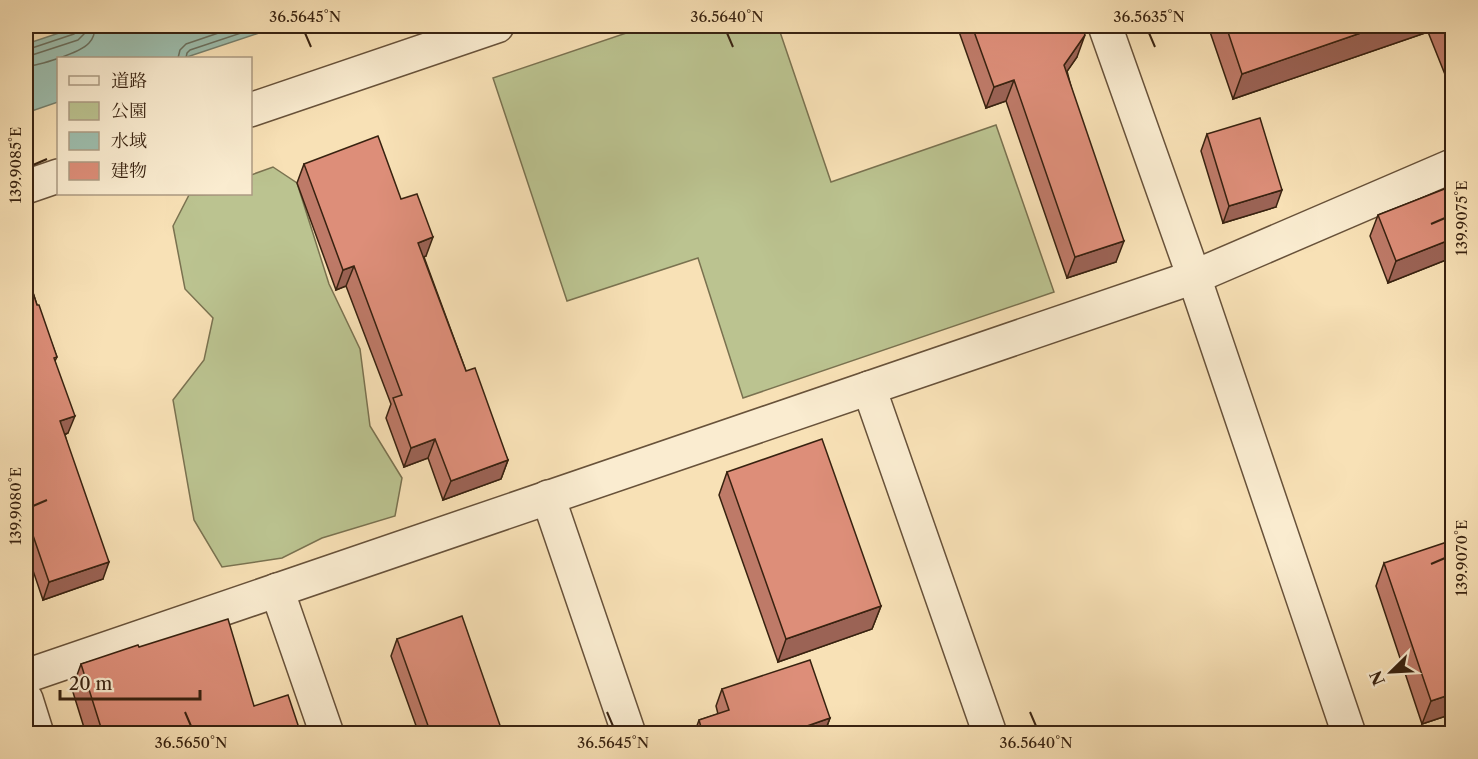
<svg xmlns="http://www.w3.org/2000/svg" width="1478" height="759" font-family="'Libre Caslon Text','Noto Serif JP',serif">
	<rect width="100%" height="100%" fill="#f8e1b6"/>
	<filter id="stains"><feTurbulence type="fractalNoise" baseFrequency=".00333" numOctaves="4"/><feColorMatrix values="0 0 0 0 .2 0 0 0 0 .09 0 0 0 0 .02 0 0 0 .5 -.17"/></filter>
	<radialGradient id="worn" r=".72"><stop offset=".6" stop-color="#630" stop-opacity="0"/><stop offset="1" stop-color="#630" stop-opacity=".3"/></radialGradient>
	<g fill="#bbc390" stroke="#7a7250" stroke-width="1.5">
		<polygon points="647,26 778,26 831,182 996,125 1054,292 743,398 698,258 567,301 493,78"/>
		<polygon points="273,167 297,183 329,284 360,349 370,426 402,478 395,516 322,538 282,558 222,567 194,520 173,400 204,360 213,318 185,289 173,226 189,195 250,194 251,175"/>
	</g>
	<polygon fill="#9dbeae" stroke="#75806f" stroke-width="1.5" points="80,26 280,26 184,58 58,58 58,102 26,113 26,44"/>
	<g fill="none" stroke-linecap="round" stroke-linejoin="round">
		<g stroke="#6a705f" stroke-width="1.5">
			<polyline points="26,50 74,34 78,31 79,26"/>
			<polyline points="26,57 78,40 84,34 86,26"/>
			<polyline points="178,58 180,50 186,44 239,26"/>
			<polyline points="186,58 187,53 190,50 262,26"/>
			<path d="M26 66C38 66 80 53 89 43 94 38 95 32 95 26"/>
		</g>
		<g stroke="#68523a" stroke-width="36">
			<g id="minor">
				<polyline points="1105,26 1194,277 1349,734"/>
				<polyline points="250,110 497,26"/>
				<polyline points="26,187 58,176"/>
				<polyline points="869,388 990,734"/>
				<polyline points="548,497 629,734"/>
				<polyline points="277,590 327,734"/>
				<polyline points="26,676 1194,277 1452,166"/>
				<polyline points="26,699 37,734"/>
			</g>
		</g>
		<use href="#minor" stroke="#faecd0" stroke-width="33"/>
	</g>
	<g fill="#be7a68" stroke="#382210" stroke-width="1.5">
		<polygon points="957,26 1081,26 1077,57 1067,71 1116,262 1067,278 1006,101 986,108"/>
		<polygon points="1208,26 1452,26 1452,92 1428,32 1233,99"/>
		<polygon points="1207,134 1276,207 1223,223 1201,151"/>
		<polygon points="304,164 401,199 426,256 424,257 466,371 508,460 501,479 443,500 428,458 404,467 386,418 391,404 346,286 336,290 297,183"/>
		<polygon points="1452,186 1452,272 1446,260 1388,283 1370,236 1378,215"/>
		<polygon points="26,271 37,305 57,357 55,361 68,433 65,435 103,579 43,600 26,550"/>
		<polygon points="727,472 881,606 872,629 778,662 719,495"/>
		<polygon points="1384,563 1452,714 1422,724 1376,586"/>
		<polygon points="397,639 503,734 419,734 391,656"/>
		<polygon points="139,647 254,706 301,734 86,734 72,689 81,664"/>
		<polygon points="722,689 830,718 824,734 694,734 699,720 718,714 716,706"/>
	</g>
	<g fill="#9b6355" stroke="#382210" stroke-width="1.5">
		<polygon points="1381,26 1430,26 1428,32 1233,99 1242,74"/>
		<polygon points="1085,35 1077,57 1057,86 1064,65"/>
		<polygon points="1014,80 1006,101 986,108 994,87"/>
		<polygon points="1282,190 1276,207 1223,223 1229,206"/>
		<polygon points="433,237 426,256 411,262 418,243"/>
		<polygon points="1452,239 1452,243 1446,260 1388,283 1396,261"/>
		<polygon points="1124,241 1116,262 1067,278 1075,257"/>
		<polygon points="354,266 346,286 336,290 343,270"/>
		<polygon points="75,416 68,433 54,438 60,421"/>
		<polygon points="435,439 428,458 404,467 411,448"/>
		<polygon points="508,460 501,479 443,500 451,481"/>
		<polygon points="109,562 103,579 43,600 49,582"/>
		<polygon points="881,606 872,629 778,662 786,639"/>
		<polygon points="1452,694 1452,714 1422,724 1431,701"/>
		<polygon points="830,718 824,734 784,734"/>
	</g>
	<g fill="#dd8e79" stroke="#382210" stroke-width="1.5">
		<polygon points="972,26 1081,26 1085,35 1064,65 1124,241 1075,257 1014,80 994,87"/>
		<polygon points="1226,26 1381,26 1242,74"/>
		<polygon points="1445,26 1452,26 1452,43"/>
		<polygon points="1260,118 1282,190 1229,206 1207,134"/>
		<polygon points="378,136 401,199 417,194 433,237 418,243 466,371 475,368 508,460 451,481 435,439 411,448 393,398 402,395 354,266 343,270 304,164"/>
		<polygon points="1452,186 1452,239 1396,261 1378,215"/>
		<polygon points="26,271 37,305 39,305 57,357 54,358 75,416 60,421 109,562 49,582 26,515"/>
		<polygon points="822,439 881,606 786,639 727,472"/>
		<polygon points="1447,542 1452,557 1452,694 1431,701 1384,563"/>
		<polygon points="462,616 503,734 431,734 397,639"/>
		<polygon points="228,619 254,706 288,695 301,734 103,734 81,664 138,645 139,647"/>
		<polygon points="810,660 830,718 784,734 703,734 699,720 729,710 722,689"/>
	</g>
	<path fill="none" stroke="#382210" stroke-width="2" d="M305 33 311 47M727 33 733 47M1149 33 1155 47M33 165 47 159M1431 224 1445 218M33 506 47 500M1431 564 1445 558M185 712 191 726M607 712 613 726M1030 712 1036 726"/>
	<rect width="1478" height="759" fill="none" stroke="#f8e1b6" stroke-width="66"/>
	<rect x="57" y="57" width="195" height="138" fill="#faecd0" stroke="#ac9b83" stroke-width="1.5"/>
	<rect x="69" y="76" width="30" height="9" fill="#faecd0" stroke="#ac9b83" stroke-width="1.5"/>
	<text x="111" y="87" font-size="18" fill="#382210">道路</text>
	<rect x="69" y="102" width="30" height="18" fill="#bbc390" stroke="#ac9b83" stroke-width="1.5"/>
	<text x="111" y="117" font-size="18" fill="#382210">公園</text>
	<rect x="69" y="132" width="30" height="18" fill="#9dbeae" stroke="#ac9b83" stroke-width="1.5"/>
	<text x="111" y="147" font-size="18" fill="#382210">水域</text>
	<rect x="69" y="162" width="30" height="18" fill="#dd8e79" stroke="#ac9b83" stroke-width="1.5"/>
	<text x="111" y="177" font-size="18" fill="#382210">建物</text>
	<g transform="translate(1391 672) rotate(246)" stroke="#faecd0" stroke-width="4.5" paint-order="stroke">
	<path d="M0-4.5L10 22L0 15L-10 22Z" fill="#382210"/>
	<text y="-9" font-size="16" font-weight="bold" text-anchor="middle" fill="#382210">N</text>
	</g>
	<path d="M60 690v9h140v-9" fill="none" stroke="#382210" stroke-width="3"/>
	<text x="69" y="690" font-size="18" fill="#382210" stroke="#faecd0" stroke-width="4.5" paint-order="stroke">20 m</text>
	<rect x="33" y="33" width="1412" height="693" fill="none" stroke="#382210" stroke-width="2"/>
	<g font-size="15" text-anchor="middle" fill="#382210">
		<text x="305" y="22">36.5645°N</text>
		<text x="727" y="22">36.5640°N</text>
		<text x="1149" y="22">36.5635°N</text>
		<text transform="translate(16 165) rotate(-90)" y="5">139.9085°E</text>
		<text transform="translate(1462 218) rotate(-90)" y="5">139.9075°E</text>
		<text transform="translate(16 506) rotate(-90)" y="5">139.9080°E</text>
		<text transform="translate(1462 558) rotate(-90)" y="5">139.9070°E</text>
		<text x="191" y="748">36.5650°N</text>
		<text x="613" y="748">36.5645°N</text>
		<text x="1036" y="748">36.5640°N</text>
	</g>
	<rect width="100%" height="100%" filter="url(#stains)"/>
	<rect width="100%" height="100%" fill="url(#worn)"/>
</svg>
